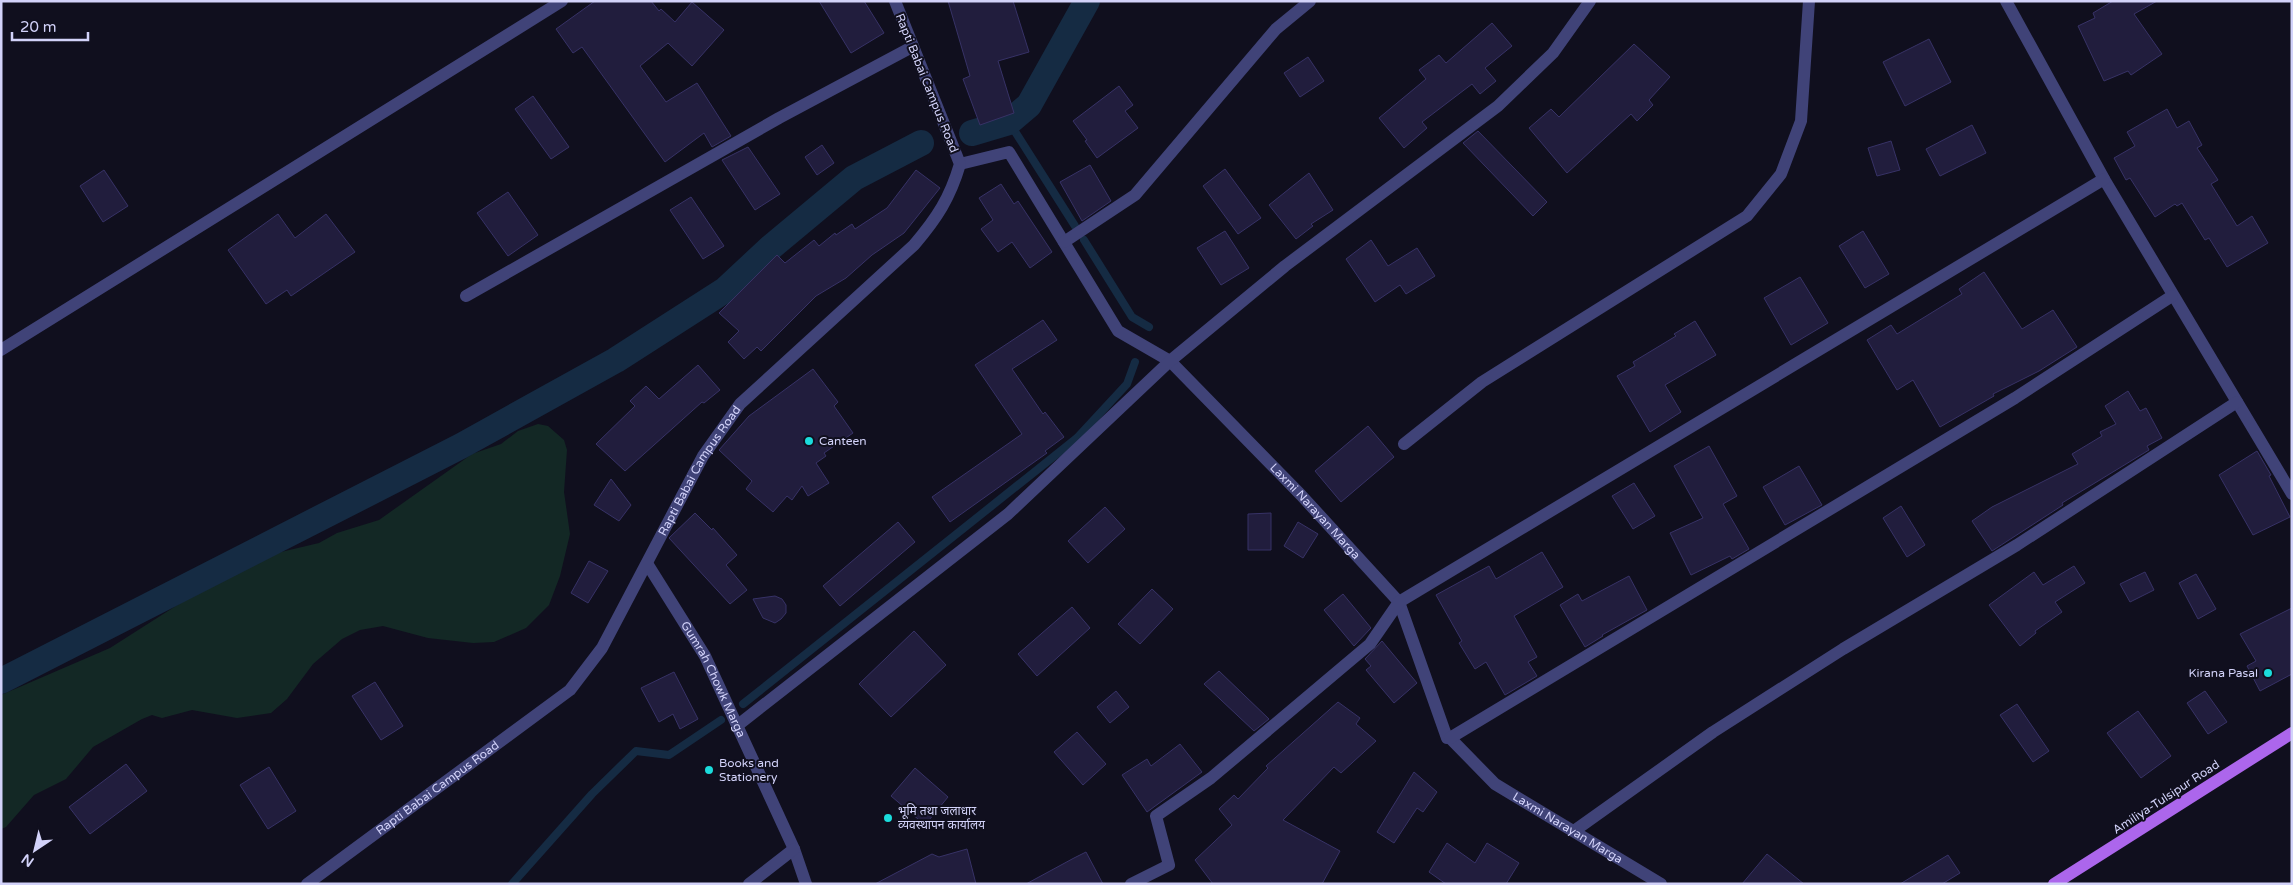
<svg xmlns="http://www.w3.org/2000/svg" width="2293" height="885" font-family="'Varela Round','Noto Sans Devanagari',sans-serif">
	<rect width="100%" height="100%" fill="#100f1e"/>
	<polygon fill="#132825" points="538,424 548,426 564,440 567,450 564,492 570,534 560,576 549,605 526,628 494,642 473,643 428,638 383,626 360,630 342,639 313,664 287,699 271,713 237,718 192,710 162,718 152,715 142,719 93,747 66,779 34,795 6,827 1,829 1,695 110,648 215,581 264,556 319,543 337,533 379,520 472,454 501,444 518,431"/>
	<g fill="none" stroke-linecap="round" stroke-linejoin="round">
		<g stroke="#152b43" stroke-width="8">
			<polyline points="1009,122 1075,226"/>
			<polyline points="1084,240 1132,317 1149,327"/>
			<polyline points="743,704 1077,438 1127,384 1135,362"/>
			<polyline points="512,884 592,794 636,751 669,755 721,720"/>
		</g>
		<g stroke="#152b43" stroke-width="26">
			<polyline points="972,133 1009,122 1029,105 1087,1"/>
			<polyline points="1,681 461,446 616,360 725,290 770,248 854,178 921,143"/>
		</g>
	</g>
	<g fill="#211d3d" stroke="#373266">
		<polygon points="595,1 651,1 659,11 661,9 675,22 692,2 724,30 692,66 668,43 640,66 666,102 697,83 731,136 712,147 704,133 665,162 582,47 573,53 556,29"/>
		<polygon points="819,1 864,1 884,33 851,53"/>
		<polygon points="948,1 1013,1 1029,52 998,61 1014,113 980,125 963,79 970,76"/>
		<polygon points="2113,1 2157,1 2134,14 2162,54 2131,75 2128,71 2104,81 2078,26 2095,18 2093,13"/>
		<polygon points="1492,23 1512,46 1485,68 1496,81 1480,94 1472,84 1422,122 1427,128 1404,148 1379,118 1426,79 1419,70 1439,55 1446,63"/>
		<polygon points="1929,39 1951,82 1905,106 1883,62"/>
		<polygon points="1634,44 1670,77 1649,100 1653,105 1637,121 1631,114 1567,173 1529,128 1551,109 1559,117"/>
		<polygon points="1308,57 1324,81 1300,97 1284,73"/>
		<polygon points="1119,86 1133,105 1125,111 1138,128 1097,158 1085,141 1087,140 1073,121"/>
		<polygon points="533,96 569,147 551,159 515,109"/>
		<polygon points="2167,109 2177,128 2189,121 2202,145 2197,148 2218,180 2211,184 2237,226 2252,216 2268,243 2227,267 2209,238 2205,240 2182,203 2177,206 2175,204 2155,217 2130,178 2126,180 2114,158 2135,146 2127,132"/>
		<polygon points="1972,125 1986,153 1940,176 1926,149"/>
		<polygon points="1478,131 1547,202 1533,216 1463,143"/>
		<polygon points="1891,141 1900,170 1877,176 1868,148"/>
		<polygon points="822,145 834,163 817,175 805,157"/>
		<polygon points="748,147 780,194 755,210 722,160"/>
		<polygon points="1090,165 1111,201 1082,221 1060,182"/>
		<polygon points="1225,169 1261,218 1238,234 1203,186"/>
		<polygon points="104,170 128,206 103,222 80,186"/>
		<polygon points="916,170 940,188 904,233 872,255 846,278 816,296 761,351 757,347 744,359 728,342 739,331 719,313 777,255 785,263 814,240 819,246 835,233 836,235 852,224 855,229 887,208"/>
		<polygon points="1309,173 1333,210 1311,224 1313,226 1296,239 1269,205"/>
		<polygon points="1001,184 1014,204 1018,201 1052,252 1030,268 1012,242 998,252 981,229 993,220 979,198"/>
		<polygon points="508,192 538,235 508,256 477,213"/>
		<polygon points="691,197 724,246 703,259 670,210"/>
		<polygon points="278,214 295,238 326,214 355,252 291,296 287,290 266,304 228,250"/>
		<polygon points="1225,231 1249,268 1221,285 1197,248"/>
		<polygon points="1863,231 1889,274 1865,288 1839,246"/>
		<polygon points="1371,240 1388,266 1417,248 1435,276 1406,294 1400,285 1375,302 1346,259"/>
		<polygon points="1984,272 2022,329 2053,310 2077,347 2039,371 1993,394 1994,396 1940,427 1913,380 1897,390 1867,340 1891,325 1897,334 1962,294 1959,289"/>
		<polygon points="1800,277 1828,323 1791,345 1764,298"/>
		<polygon points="1043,320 1057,340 1012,369 1043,414 1045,412 1064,437 1045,451 1047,453 950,522 932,497 1022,434 975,365"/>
		<polygon points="1695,321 1716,355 1665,385 1681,412 1650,432 1617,376 1635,366 1633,362 1676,336 1674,334"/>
		<polygon points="698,365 720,390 704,403 702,402 625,471 596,444 635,406 630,401 646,386 659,399"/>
		<polygon points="813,369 838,402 834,406 853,433 824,453 826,456 816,463 829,483 808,496 802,486 792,500 787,496 773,512 746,489 752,481 719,450 749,416"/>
		<polygon points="2128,391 2140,411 2146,408 2162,438 2147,446 2149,450 2062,503 2063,505 1992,551 1972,521 1992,507 2078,464 2072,454 2102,436 2100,432 2116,424 2105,406"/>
		<polygon points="1368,426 1394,457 1341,502 1315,471"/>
		<polygon points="1709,446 1737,496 1723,504 1749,549 1732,559 1730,556 1691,575 1670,533 1703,518 1674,466"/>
		<polygon points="2257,451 2271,475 2269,476 2290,517 2253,535 2219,475"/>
		<polygon points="1799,466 1822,505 1785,525 1763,487"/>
		<polygon points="611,479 631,505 619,521 594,505"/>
		<polygon points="1634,483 1655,516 1633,529 1612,496"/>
		<polygon points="1901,506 1925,545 1907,557 1883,518"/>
		<polygon points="1105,507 1125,529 1088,563 1068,541"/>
		<polygon points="695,513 712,530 713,528 737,555 726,565 747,590 730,604 669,538"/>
		<polygon points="1271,513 1271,550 1248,550 1248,514"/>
		<polygon points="898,522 915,542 840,606 823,586"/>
		<polygon points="1298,522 1318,534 1303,558 1284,546"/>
		<polygon points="1542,552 1563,587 1514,616 1537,657 1528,662 1537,676 1505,695 1486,662 1475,669 1459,643 1462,641 1436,595 1489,566 1496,579"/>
		<polygon points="589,561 608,571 588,603 571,593"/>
		<polygon points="2074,566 2085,583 2055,602 2062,612 2035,631 2036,633 2020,646 1989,605 2034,572 2043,585"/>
		<polygon points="2145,572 2154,590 2130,602 2120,584"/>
		<polygon points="2196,574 2216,609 2198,619 2179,583"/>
		<polygon points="1629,576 1647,610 1602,635 1603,636 1585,647 1560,605 1578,594 1582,601"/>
		<polygon points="1152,589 1173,609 1140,644 1118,624"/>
		<polygon points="1343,594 1371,628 1354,646 1324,610"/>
		<polygon points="775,596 782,599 786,605 786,613 781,619 775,623 763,618 753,599"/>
		<polygon points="1072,607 1090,628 1037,676 1018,654"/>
		<polygon points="2292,608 2292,674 2260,691 2247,666 2256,661 2240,634"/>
		<polygon points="914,631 946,665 891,717 859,684"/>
		<polygon points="1382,641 1417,683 1394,703 1366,670 1371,666 1365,659"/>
		<polygon points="1219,671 1269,719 1254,731 1204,684"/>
		<polygon points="674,672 698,719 680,729 673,714 659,722 641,688"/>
		<polygon points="375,682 403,726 381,740 352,696"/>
		<polygon points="1116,691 1129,707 1110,723 1097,707"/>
		<polygon points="2205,691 2227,722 2208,734 2187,703"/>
		<polygon points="1338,702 1360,718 1356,724 1376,741 1341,773 1334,767 1283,820 1340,851 1322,884 1213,884 1195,860 1232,825 1219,809 1234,795 1238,799 1268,768 1266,766"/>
		<polygon points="2017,704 2049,751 2033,762 2000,715"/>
		<polygon points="2138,711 2171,756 2141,778 2107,733"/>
		<polygon points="1077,732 1106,764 1083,785 1054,752"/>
		<polygon points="1180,744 1202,772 1147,812 1122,775 1147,759 1151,766"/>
		<polygon points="126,764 147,791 90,834 69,807"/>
		<polygon points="269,767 296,811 268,829 240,785"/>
		<polygon points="915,768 948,797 925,825 891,796"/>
		<polygon points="1414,772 1437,792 1423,812 1417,808 1394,843 1377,832"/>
		<polygon points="1447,843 1475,863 1487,843 1519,863 1506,884 1446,884 1429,872"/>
		<polygon points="967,849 976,884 875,884 932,854 939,857"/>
		<polygon points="1086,852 1103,884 1026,884 1074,858"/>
		<polygon points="1767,854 1804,884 1742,884"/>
		<polygon points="1948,855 1960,873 1942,884 1900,884"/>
	</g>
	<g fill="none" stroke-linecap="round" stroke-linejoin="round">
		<g stroke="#404378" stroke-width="12">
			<polyline points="2006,1 2104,179 2292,494"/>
			<path id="s1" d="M960 164 1009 152 1118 331 1170 361 1301 495 1399 602 1447 738H1450L1495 784 1661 884"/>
			<polyline points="1064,242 1135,195 1276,29 1310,1"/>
			<polyline points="466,296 779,118 912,47"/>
			<polyline points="1,350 562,1"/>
			<polyline points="1404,444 1482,382 1747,216 1781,174 1801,121 1809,1"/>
			<path id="s2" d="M648 565 705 656 794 849 806 884"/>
			<polyline points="738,725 1008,514 1170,361 1285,266 1498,106 1553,53 1590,1"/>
			<polyline points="1450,738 2015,398 2172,296"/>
			<polyline points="1574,831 1713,732 1843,649 2017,545 2237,402"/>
			<path id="s3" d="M307 884 570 690 602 648 703 456 740 404 914 245C937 218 950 198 960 164L895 1"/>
			<polyline points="749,884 794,849"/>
			<polyline points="1131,884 1169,865 1156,816 1211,778 1370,644 1399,602 2104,179"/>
		</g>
		<polyline stroke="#ac66ec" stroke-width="12" points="2054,884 2292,733"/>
	</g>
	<g fill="#1bdcdc" stroke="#100f1e" stroke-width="2">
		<circle cx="809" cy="441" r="5"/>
		<circle cx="2268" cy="673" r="5"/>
		<circle cx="709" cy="770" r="5"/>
		<circle cx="888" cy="818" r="5"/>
	</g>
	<g text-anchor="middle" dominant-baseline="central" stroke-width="4" stroke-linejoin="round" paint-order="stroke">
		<g font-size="12" fill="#d2d2f9" stroke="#100f1e">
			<text transform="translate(927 83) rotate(68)">Rapti Babai Campus Road</text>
			<text stroke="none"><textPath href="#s3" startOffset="582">Rapti Babai Campus Road</textPath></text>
			<text stroke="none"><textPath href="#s1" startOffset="529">Laxmi Narayan Marga</textPath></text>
			<text stroke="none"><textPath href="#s2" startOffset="132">Gumrah Chowk Marga</textPath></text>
			<text stroke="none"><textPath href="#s3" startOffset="162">Rapti Babai Campus Road</textPath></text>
			<text transform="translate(2166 797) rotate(-33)">Amiliya-Tulsipur Road</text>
			<text stroke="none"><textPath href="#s1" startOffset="949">Laxmi Narayan Marga</textPath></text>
		</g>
		<g font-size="12" fill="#d2d2f9" stroke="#100f1e" text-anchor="start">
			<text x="819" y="441">Canteen</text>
			<text x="2258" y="673" text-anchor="end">Kirana Pasal</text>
			<text x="719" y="763">Books and<tspan x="719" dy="14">Stationery</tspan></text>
			<text x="898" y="811">भूमि तथा जलाधार<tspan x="898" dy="14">व्यवस्थापन कार्यालय</tspan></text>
		</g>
	</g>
	<rect width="2293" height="885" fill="none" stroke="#d2d2f9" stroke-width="5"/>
	<g transform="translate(35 850) rotate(215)" stroke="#100f1e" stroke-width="4" paint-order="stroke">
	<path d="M0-4L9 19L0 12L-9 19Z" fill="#d2d2f9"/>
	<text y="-8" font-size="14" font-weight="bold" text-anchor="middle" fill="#d2d2f9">N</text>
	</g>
	<path d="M12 32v8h76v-8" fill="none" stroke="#d2d2f9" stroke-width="2.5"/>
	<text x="20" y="32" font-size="15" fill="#d2d2f9" stroke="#100f1e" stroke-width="4" paint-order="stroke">20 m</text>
</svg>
